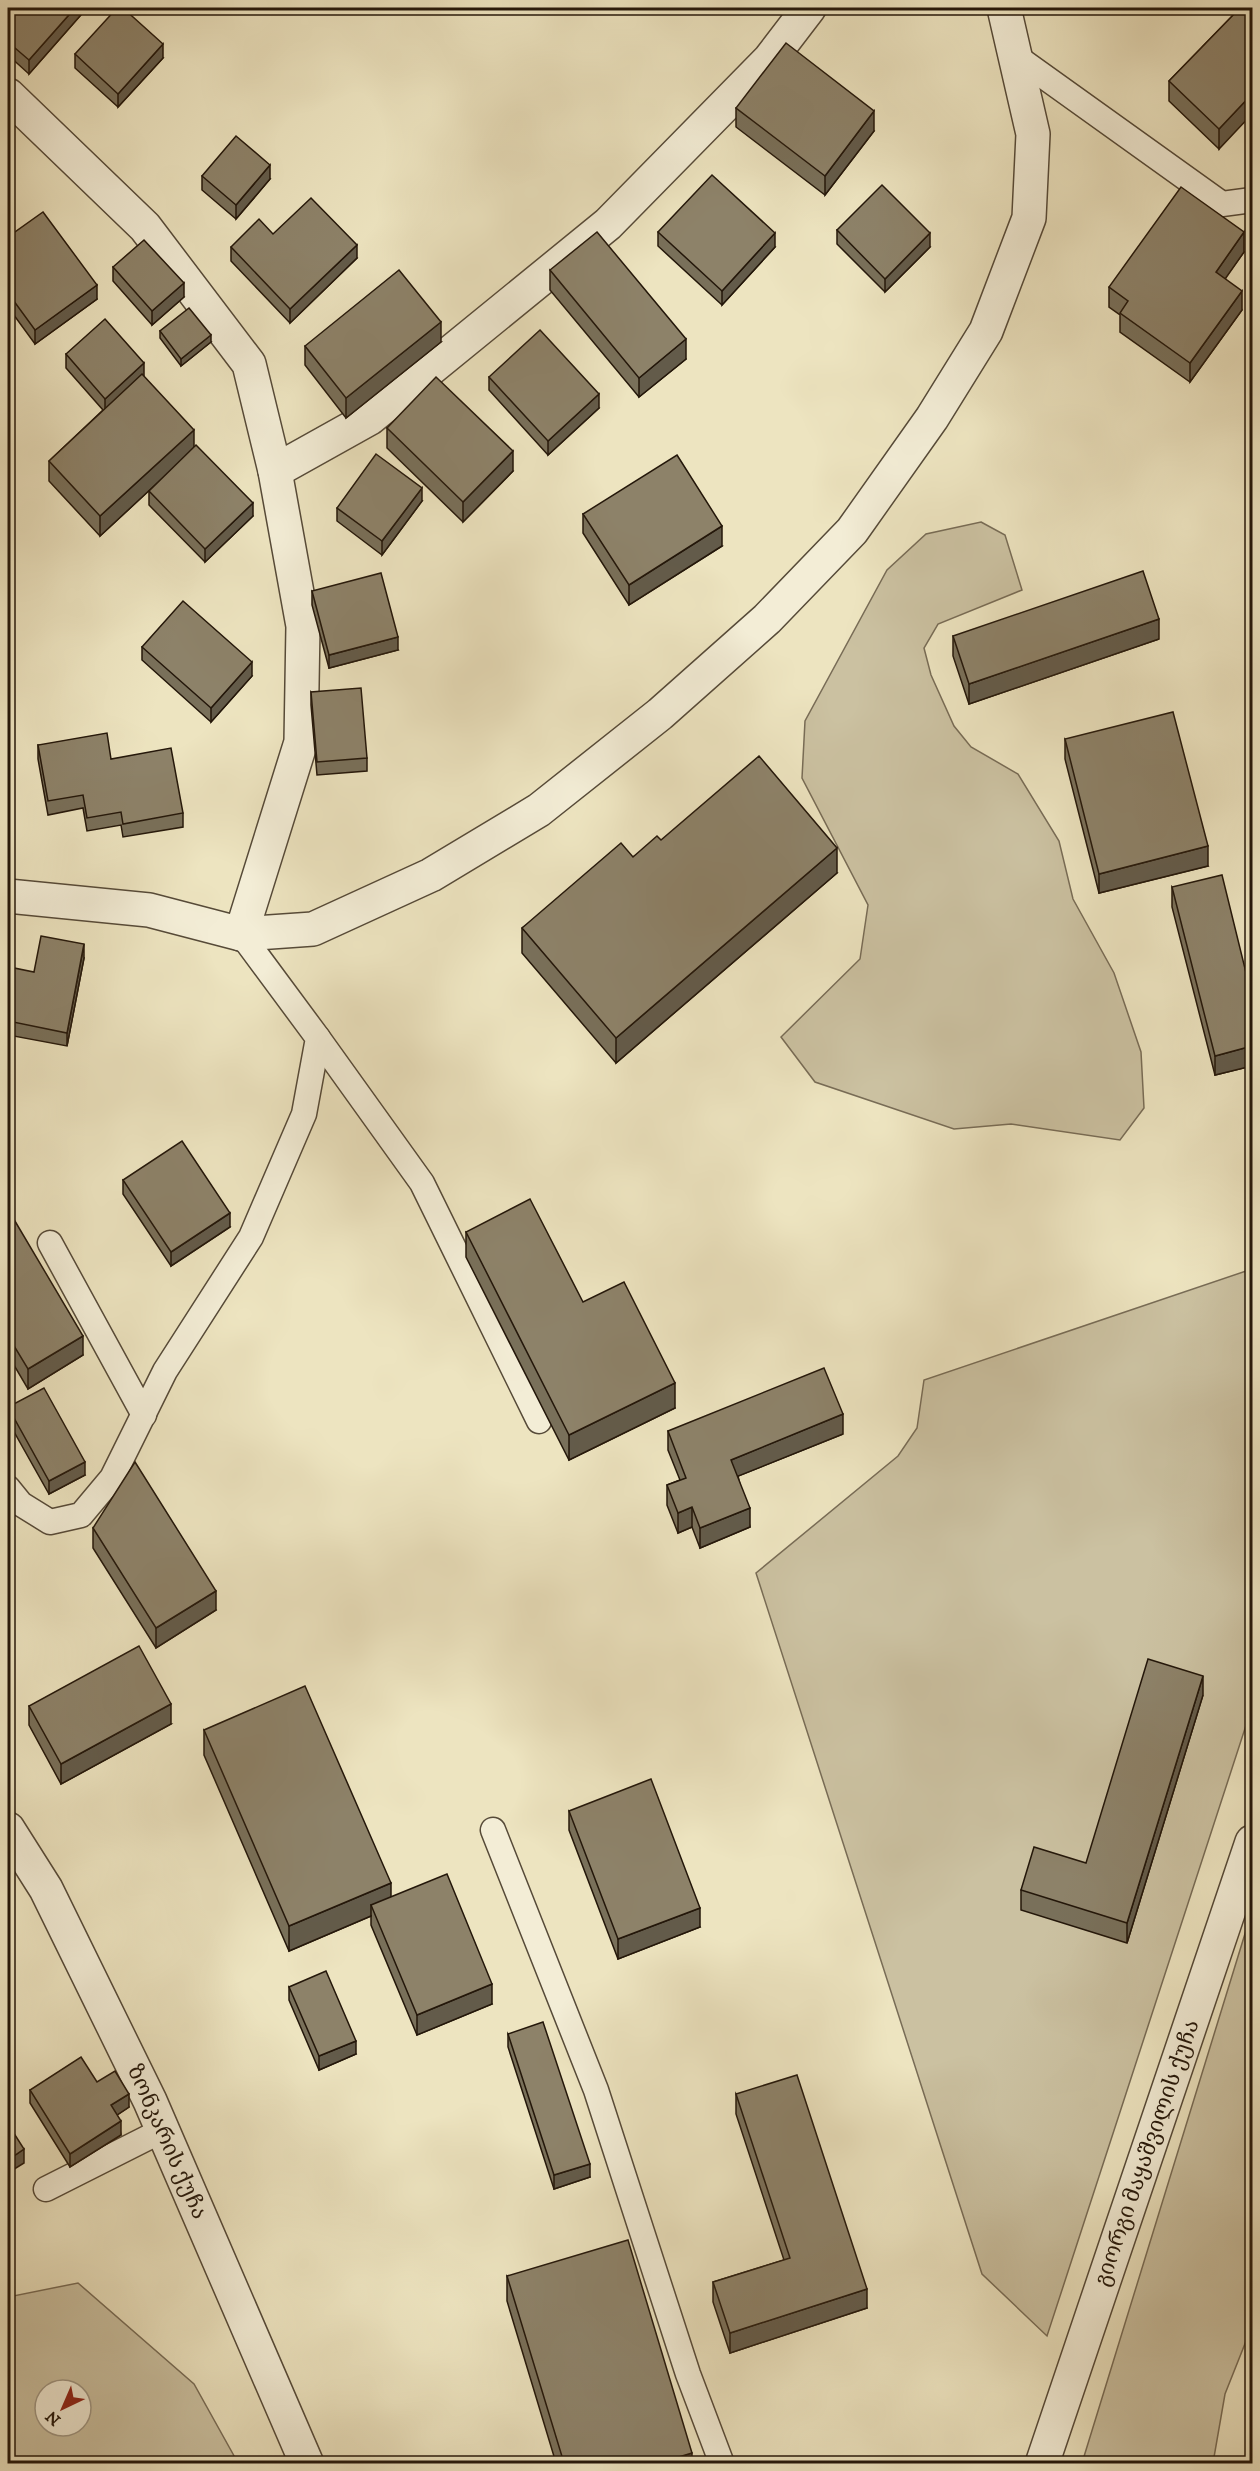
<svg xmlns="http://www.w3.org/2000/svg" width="1260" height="2471" font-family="'IM FELL DW Pica','Noto Serif Georgian',serif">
	<rect width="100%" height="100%" fill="#ede4c0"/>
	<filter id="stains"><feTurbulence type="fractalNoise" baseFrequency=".00333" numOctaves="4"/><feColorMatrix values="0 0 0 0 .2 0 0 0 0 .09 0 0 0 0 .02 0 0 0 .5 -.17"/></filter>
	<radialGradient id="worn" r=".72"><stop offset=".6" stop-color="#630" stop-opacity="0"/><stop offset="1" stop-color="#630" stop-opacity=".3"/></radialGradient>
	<g fill="#cbc1a1" stroke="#786c56" stroke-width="1.5" fill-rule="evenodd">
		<polygon points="981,522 1005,535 1022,590 938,624 924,648 931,675 954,726 971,747 1018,774 1059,841 1073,899 1114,973 1141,1052 1144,1108 1120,1140 1011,1124 954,1129 815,1082 781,1037 860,959 868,905 802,778 805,721 887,570 926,534"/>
		<polygon points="1252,1269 1252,1707 1047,2336 982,2274 756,1573 898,1456 917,1428 924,1380"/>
		<polygon points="1252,1911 1252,2326 1225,2394 1213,2463 1082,2463"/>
		<path d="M78 2283 194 2384 238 2463H8V2297ZM45 2390H81V2426H45Z"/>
	</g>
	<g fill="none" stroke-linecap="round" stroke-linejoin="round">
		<g stroke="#564a38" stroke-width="27">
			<g id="service">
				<polyline points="1014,55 1222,204 1252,200"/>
				<polyline points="318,1038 422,1183 539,1421"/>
				<polyline points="50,1243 144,1415"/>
				<polyline points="8,1488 21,1504 50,1522 81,1515 112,1478 165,1371 251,1237 304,1114 318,1038 241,934"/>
				<polyline points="493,1830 596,2090 688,2374 722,2464"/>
				<polyline points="46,2189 163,2130"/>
			</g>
		</g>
		<g stroke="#564a38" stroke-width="36">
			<g id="minor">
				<polyline points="8,95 145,227 249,364 275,471 303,626 301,742 241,934"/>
				<polyline points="275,471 370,418 608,224 770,59 809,8"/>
				<polyline points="8,896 149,910 241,934 313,929 431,875 539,810 660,714 767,619 852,531 932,418 986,331 1029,218 1033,134 1004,8"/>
				<polyline points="8,1829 46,1889 150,2101 307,2464"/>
			</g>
		</g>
		<g stroke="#564a38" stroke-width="36">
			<polyline id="tertiary" points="1042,2464 1252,1842"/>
		</g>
		<use href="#service" stroke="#f3edd6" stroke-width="24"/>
		<use href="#minor" stroke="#f3edd6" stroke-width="33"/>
		<use href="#tertiary" stroke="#f3edd6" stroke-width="33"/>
	</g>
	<g fill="#79705a" stroke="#24170a" stroke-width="1.5">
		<polygon points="8,8 87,8 29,74 8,55"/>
		<polygon points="1240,8 1219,149 1169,101 1169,81"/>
		<polygon points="75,54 163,58 118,107 75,68"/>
		<polygon points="736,108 874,131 825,195 736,127"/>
		<polygon points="202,176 270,179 236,219 202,190"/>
		<polygon points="837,230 930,247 885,292 837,244"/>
		<polygon points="658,232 775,247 722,305 658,246"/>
		<polygon points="273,234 357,258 290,323 231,261 231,247"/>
		<polygon points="8,237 97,299 35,344 8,307"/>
		<polygon points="1244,252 1225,278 1242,310 1190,382 1120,332 1120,315 1109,307 1109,287"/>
		<polygon points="113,267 184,297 152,325 113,281"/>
		<polygon points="550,270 686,359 639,397 550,290"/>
		<polygon points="160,331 211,342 181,366 160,338"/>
		<polygon points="441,342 346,418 305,365 305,346"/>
		<polygon points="66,354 144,377 194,447 253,516 205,562 149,505 149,491 156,484 100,536 49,481 49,461 103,410 66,368"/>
		<polygon points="489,377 599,408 548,455 489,390"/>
		<polygon points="387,428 513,471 463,522 387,448"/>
		<polygon points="422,501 382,555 337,521 337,508"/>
		<polygon points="583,514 722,546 629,605 583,533"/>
		<polygon points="312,591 398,650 329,668 312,605"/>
		<polygon points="953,636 1159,639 969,704 953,656"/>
		<polygon points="142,647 252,676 211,722 142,660"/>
		<polygon points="311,692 367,758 367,771 317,775 311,705"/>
		<polygon points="1065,739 1208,866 1099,893 1065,759"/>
		<polygon points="38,745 111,759 183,813 183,827 123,837 121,825 87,831 83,808 48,815 38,759"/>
		<polygon points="661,840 837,873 616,1063 522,953 522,928 633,857"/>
		<polygon points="1172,887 1252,997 1252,1066 1215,1075 1172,907"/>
		<polygon points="84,958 67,1046 8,1035 8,1001 34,972"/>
		<polygon points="123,1180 230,1227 171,1266 123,1194"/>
		<polygon points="8,1212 83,1355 28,1389 8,1355"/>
		<polygon points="466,1232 583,1302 675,1408 569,1460 466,1257"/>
		<polygon points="8,1407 85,1475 49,1494 8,1421"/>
		<polygon points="668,1431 843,1434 738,1476 750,1527 700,1548 692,1527 678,1533 667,1505 667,1485 680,1480 668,1450"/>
		<polygon points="93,1528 216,1610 156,1648 93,1548"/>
		<polygon points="1203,1695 1127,1943 1021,1910 1021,1890 1086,1863"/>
		<polygon points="29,1706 171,1724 61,1784 29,1725"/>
		<polygon points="204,1730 391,1897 492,2004 417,2035 371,1925 371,1916 289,1951 204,1755"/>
		<polygon points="569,1811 700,1927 618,1959 569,1830"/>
		<polygon points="289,1987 356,2054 319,2070 289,2000"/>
		<polygon points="508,2034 590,2177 554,2189 508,2047"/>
		<polygon points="97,2082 129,2107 117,2115 121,2135 70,2167 30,2103 30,2090"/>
		<polygon points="736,2094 867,2308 730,2353 713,2302 713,2282 784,2260 736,2114"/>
		<polygon points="507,2276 692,2463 556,2463 507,2301"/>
	</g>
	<g fill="#635b4a" stroke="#24170a" stroke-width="1.5">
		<polygon points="75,8 87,8 29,74 29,60"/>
		<polygon points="163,44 163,58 118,107 118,94"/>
		<polygon points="1252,94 1252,114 1219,149 1219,129"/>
		<polygon points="874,111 874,131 825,195 825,176"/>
		<polygon points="270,165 270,179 236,219 236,205"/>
		<polygon points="13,185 13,198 8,203 8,190"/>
		<polygon points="11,216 11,230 8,233 8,220"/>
		<polygon points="1244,232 1244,252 1216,292 1216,272"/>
		<polygon points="775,233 775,247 722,305 722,291"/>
		<polygon points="930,233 930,247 885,292 885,279"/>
		<polygon points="357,245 357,258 290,323 290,309"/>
		<polygon points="184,283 184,297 152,325 152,311"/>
		<polygon points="97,285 97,299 35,344 35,330"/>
		<polygon points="1242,291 1242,310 1190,382 1190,363"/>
		<polygon points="441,322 441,342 346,418 346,398"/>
		<polygon points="211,335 211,342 181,366 181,359"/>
		<polygon points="686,339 686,359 639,397 639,378"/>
		<polygon points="144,363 144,377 105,412 105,399"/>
		<polygon points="599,394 599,408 548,455 548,441"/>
		<polygon points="194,430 194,449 100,536 100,516"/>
		<polygon points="513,451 513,471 463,522 463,502"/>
		<polygon points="422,488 422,501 382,555 382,541"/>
		<polygon points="253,503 253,516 205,562 205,549"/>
		<polygon points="722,526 722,546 629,605 629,585"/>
		<polygon points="1159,619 1159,639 969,704 969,684"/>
		<polygon points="398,637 398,650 329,668 329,655"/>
		<polygon points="252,662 252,676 211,722 211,708"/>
		<polygon points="1208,846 1208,866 1099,893 1099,874"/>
		<polygon points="837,848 837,873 616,1063 616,1038"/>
		<polygon points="84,944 84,958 67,1046 67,1033"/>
		<polygon points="1252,1046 1252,1066 1215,1075 1215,1056"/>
		<polygon points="230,1213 230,1227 171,1266 171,1252"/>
		<polygon points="83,1336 83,1355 28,1389 28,1369"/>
		<polygon points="675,1383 675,1408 569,1460 569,1435"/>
		<polygon points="843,1414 843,1434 731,1479 731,1460"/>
		<polygon points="85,1462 85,1475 49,1494 49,1481"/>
		<polygon points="692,1507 692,1527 678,1533 678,1513"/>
		<polygon points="750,1508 750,1527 700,1548 700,1528"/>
		<polygon points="216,1591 216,1610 156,1648 156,1628"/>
		<polygon points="1203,1676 1203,1695 1127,1943 1127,1923"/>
		<polygon points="171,1704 171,1724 61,1784 61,1764"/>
		<polygon points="391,1883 391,1908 371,1905 371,1916 289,1951 289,1926"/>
		<polygon points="700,1908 700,1927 618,1959 618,1939"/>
		<polygon points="492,1984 492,2004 417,2035 417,2015"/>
		<polygon points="356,2041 356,2054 319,2070 319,2056"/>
		<polygon points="129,2094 129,2107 111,2119 111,2105"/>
		<polygon points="121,2121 121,2135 70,2167 70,2154"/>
		<polygon points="24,2149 24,2163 8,2173 8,2160"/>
		<polygon points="590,2164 590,2177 554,2189 554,2175"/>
		<polygon points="867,2289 867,2308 730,2353 730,2333"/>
		<polygon points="692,2453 692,2463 659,2463"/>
	</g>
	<g fill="#8d8269" stroke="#24170a" stroke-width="1.5">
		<polygon points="8,8 75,8 29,60 8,42"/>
		<polygon points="117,8 123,8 163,44 118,94 75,54"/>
		<polygon points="1240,8 1252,8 1252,94 1219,129 1169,81"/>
		<polygon points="786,43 874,111 825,176 736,108"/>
		<polygon points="236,136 270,165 236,205 202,176"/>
		<polygon points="712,175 775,233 722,291 658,232"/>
		<polygon points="8,179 13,185 8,190"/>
		<polygon points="882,185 930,233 885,279 837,230"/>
		<polygon points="1181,187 1244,232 1216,272 1242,291 1190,363 1120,313 1128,301 1109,287"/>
		<polygon points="311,198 357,245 290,309 231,247 259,219 273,234"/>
		<polygon points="8,212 11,216 8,220"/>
		<polygon points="43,212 97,285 35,330 8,293 8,237"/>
		<polygon points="597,232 686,339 639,378 550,270"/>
		<polygon points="144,240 184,283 152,311 113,267"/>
		<polygon points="399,270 441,322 346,398 305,346"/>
		<polygon points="189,308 211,335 181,359 160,331"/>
		<polygon points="105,319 144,363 105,399 66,354"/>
		<polygon points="540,330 599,394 548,441 489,377"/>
		<polygon points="142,374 194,430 100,516 49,461"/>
		<polygon points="436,377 513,451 463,502 387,428"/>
		<polygon points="196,445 253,503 205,549 149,491"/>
		<polygon points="376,454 422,488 382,541 337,508"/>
		<polygon points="677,455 722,526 629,585 583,514"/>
		<polygon points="1143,571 1159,619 969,684 953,636"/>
		<polygon points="381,573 398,637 329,655 312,591"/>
		<polygon points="183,601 252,662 211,708 142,647"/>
		<polygon points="361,688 367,758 317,762 311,692"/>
		<polygon points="1173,712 1208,846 1099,874 1065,739"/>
		<polygon points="107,733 111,759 171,748 183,813 123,824 121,812 87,818 83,795 48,801 38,745"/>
		<polygon points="759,756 837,848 616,1038 522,928 621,843 633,857 657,836 661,840"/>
		<polygon points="1222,875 1252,997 1252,1046 1215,1056 1172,887"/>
		<polygon points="41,936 84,944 67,1033 8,1021 8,1001 14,968 34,972"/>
		<polygon points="182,1141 230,1213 171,1252 123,1180"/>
		<polygon points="530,1199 583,1302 624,1282 675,1383 569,1435 466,1232"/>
		<polygon points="9,1211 83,1336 28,1369 8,1336 8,1212"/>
		<polygon points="824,1368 843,1414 731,1460 750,1508 700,1528 692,1507 678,1513 667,1485 686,1478 668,1431"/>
		<polygon points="44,1388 85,1462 49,1481 8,1407"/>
		<polygon points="135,1462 216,1591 156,1628 93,1528"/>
		<polygon points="139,1646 171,1704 61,1764 29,1706"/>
		<polygon points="1148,1659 1203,1676 1127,1923 1021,1890 1034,1847 1086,1863"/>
		<polygon points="305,1686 391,1883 289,1926 204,1730"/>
		<polygon points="651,1779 700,1908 618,1939 569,1811"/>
		<polygon points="447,1874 492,1984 417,2015 371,1905"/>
		<polygon points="326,1971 356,2041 319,2056 289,1987"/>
		<polygon points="543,2022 590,2164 554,2175 508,2034"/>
		<polygon points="81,2057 97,2082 115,2071 129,2094 111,2105 121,2121 70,2154 30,2090"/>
		<polygon points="797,2075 867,2289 730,2333 713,2282 790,2258 736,2094"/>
		<polygon points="8,2124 24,2149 8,2160"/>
		<polygon points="628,2240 692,2453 659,2463 564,2463 507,2276"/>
	</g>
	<g text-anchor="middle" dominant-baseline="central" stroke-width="4.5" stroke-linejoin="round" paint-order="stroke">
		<g font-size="22" fill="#24170a" stroke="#f3edd6">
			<text transform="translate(167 2142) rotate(66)">ზონკარის ქუჩა</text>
			<text transform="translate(1147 2153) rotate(-71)">გიორგი მაყაშვილის ქუჩა</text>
		</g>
	</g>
	<rect width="1260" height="2471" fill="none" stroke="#ede4c0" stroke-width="30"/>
	<rect x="9" y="9" width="1242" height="2453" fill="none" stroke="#24170a" stroke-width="3"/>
	<rect x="15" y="15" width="1230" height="2441" fill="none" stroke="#24170a" stroke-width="1.5"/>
	<g transform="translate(63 2408) rotate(224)"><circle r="28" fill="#f3edd6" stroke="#a09784" stroke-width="1.5"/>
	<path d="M0-4.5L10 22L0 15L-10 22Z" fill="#8f2418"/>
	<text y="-9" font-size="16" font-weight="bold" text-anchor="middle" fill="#24170a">N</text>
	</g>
	<rect width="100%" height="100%" filter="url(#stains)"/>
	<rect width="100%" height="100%" fill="url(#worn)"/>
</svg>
